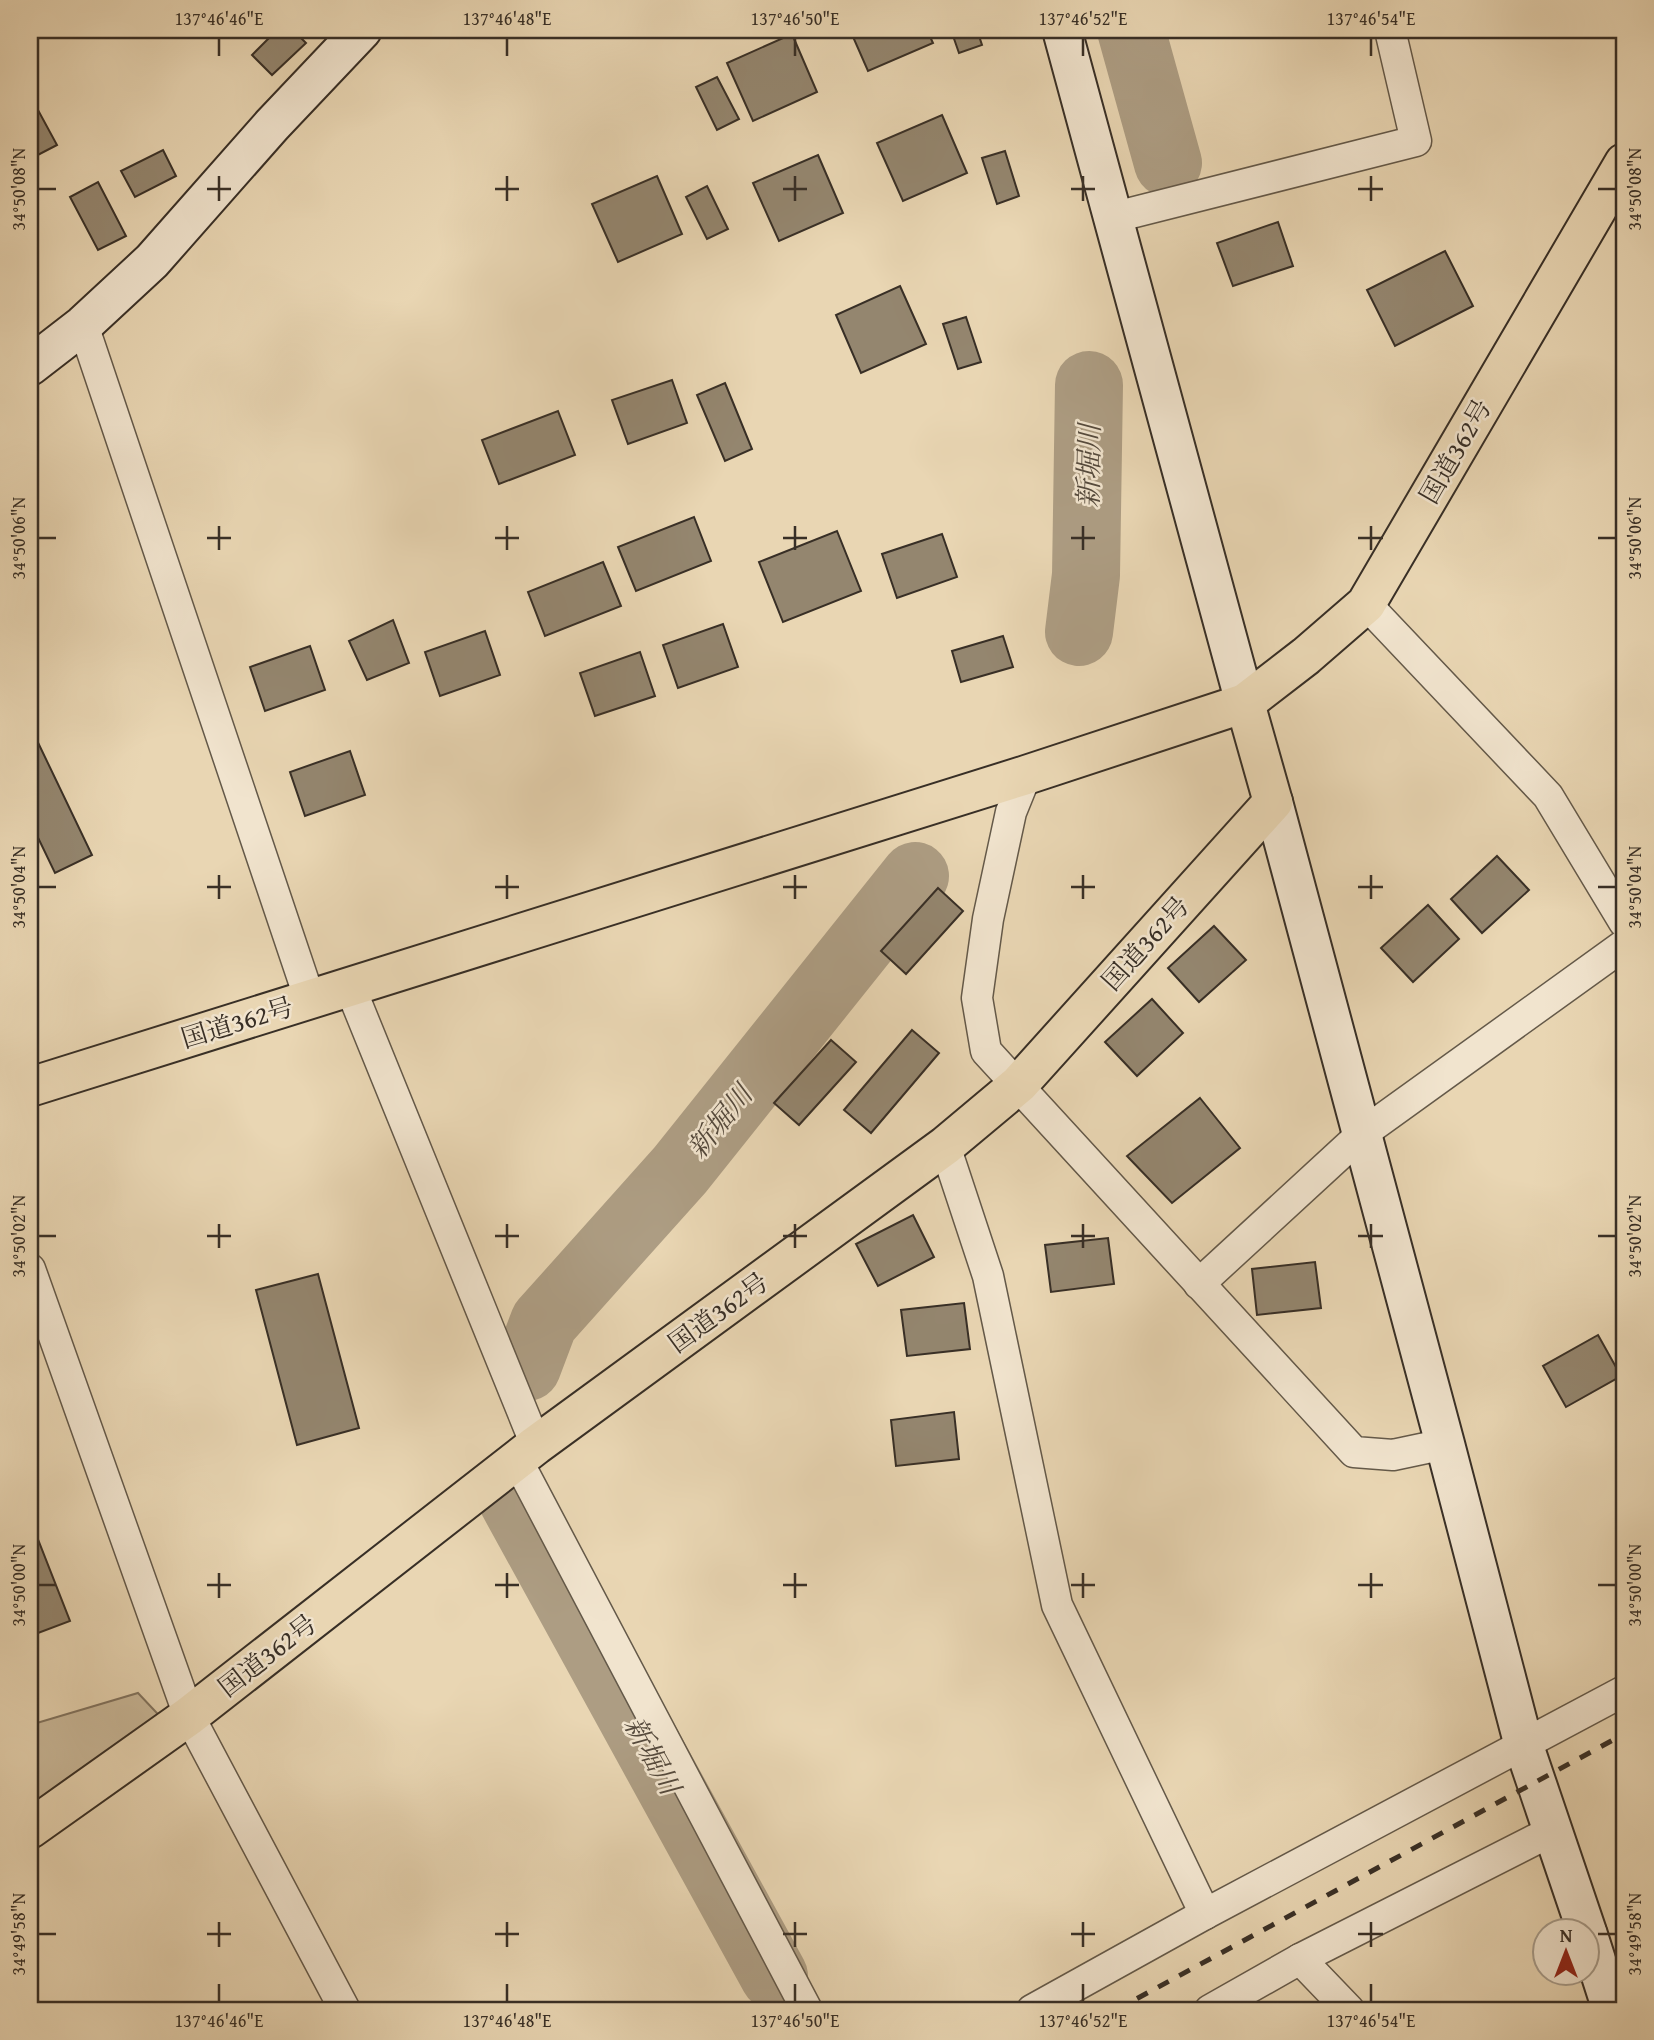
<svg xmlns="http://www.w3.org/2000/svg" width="1654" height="2040" font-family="'Gentium Book Plus','Noto Serif JP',serif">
	<rect width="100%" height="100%" fill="#e9d6b3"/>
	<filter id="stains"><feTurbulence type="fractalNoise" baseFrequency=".00286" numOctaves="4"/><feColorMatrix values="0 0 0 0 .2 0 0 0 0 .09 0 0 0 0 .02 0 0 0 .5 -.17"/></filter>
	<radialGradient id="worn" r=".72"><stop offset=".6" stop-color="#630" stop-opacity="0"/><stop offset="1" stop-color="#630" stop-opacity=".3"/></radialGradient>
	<polygon fill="#cbba9b" stroke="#827460" stroke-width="2" points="138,1693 171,1728 30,1814 30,1725"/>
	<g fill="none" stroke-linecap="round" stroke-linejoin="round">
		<g stroke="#ad9d83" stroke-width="68">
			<polyline points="1131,30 1168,163"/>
			<polyline points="1079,632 1086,575 1089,385"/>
			<polyline points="527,1367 544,1322 680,1170 915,876"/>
			<polyline points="512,1499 774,1976"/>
		</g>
	</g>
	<g fill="#94866f" stroke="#382f26" stroke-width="2">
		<polygon points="277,30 293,30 306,43 272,75 252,55"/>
		<polygon points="850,30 927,30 933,43 868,71"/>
		<polygon points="951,30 977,30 982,45 959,53"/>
		<polygon points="792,34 817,92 753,121 727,63"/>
		<polygon points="717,77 739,119 717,130 696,87"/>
		<polygon points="32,99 57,145 30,159 30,100"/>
		<polygon points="942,115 967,173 903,201 877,143"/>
		<polygon points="163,150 176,176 135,197 121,171"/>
		<polygon points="1005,151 1019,196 997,204 982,158"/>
		<polygon points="818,155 843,213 779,241 753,183"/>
		<polygon points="657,176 682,234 618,262 592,204"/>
		<polygon points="98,182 126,236 98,250 70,197"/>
		<polygon points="707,186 728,229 707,239 686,197"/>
		<polygon points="1278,222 1293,266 1233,286 1217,243"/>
		<polygon points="1445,251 1473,306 1395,346 1367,290"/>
		<polygon points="900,286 926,344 861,373 836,315"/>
		<polygon points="966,317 981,362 958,369 943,324"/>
		<polygon points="672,380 687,423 628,444 612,400"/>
		<polygon points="725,383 752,449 725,461 697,395"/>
		<polygon points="558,411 575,455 499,484 482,440"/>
		<polygon points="694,517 711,561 636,591 618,547"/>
		<polygon points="837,531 861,591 783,622 759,562"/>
		<polygon points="942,534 957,577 897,598 882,554"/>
		<polygon points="603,562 621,606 545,636 528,592"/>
		<polygon points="393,620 409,663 367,680 349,641"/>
		<polygon points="723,624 738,667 678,688 663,645"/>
		<polygon points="485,631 500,675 440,696 425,652"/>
		<polygon points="1003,636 1013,667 961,682 952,651"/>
		<polygon points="310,646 325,690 265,711 250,667"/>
		<polygon points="640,652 655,696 595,716 580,673"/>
		<polygon points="32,730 92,855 55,873 30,821 30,731"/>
		<polygon points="350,751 365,795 305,816 290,772"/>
		<polygon points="1497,856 1529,890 1482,933 1451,899"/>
		<polygon points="938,888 963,911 906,974 881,951"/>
		<polygon points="1428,905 1459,939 1413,982 1381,948"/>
		<polygon points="1214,926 1246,960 1199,1002 1168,968"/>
		<polygon points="1152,999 1183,1033 1137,1076 1105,1042"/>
		<polygon points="912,1030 939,1053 871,1133 844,1110"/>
		<polygon points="831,1040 856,1062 799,1125 774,1103"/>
		<polygon points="1200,1098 1240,1148 1172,1203 1127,1156"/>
		<polygon points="913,1215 934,1257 878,1286 856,1244"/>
		<polygon points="1108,1238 1114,1284 1051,1292 1045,1245"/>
		<polygon points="1315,1262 1321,1308 1257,1315 1252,1269"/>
		<polygon points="318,1274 359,1428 297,1445 256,1290"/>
		<polygon points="964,1303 970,1349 907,1356 901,1310"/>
		<polygon points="1598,1335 1621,1376 1566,1407 1543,1366"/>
		<polygon points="954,1412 959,1459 896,1466 891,1420"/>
		<polygon points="30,1519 70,1621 30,1636"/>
	</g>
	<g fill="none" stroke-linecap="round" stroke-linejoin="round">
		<g stroke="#645949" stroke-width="33">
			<g id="street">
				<polyline points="1115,217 1416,141 1390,30"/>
				<polyline points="83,325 310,1000"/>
				<polyline points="1366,604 1548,796 1624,922"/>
				<polyline points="1026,775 1011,812 988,919 977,998 986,1051 1354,1452 1393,1455 1445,1444"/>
				<polyline points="350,987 536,1445"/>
				<polyline points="945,1146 988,1276 1057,1605 1205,1914"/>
				<polyline points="30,1269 189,1716 345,2010"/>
				<polyline points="1199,1284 1363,1133 1624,945"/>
				<polyline points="517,1460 807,2010"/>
				<polyline points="1300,1959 1349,2010"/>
				<polyline points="1032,2010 1205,1914 1624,1691"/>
				<polyline points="1210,2010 1300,1959 1554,1830"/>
			</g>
		</g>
		<g stroke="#382f26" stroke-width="42">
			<g id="secondary">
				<polyline points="1062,30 1245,703"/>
				<polyline points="30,366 83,325 152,261 272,125 362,30"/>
				<polyline points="1273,802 1445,1444 1524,1746 1587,1932"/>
				<polyline points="1588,1935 1612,2010"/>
			</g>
		</g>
		<g stroke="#382f26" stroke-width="42">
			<g id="highway">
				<polyline points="30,1087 1026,775 1245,703 1306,656 1366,604 1624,163"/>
				<polyline points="30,1829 189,1716 536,1445 945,1146 1019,1084 1273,802 1245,703"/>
			</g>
		</g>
		<use href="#street" stroke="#f1e4ce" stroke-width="30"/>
		<use href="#secondary" stroke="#f1e4ce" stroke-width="38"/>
		<use href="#highway" stroke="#e9d6b3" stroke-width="38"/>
		<polyline stroke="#382f26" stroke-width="5" stroke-dasharray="12 12" stroke-linecap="butt" points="1116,2010 1624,1734"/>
	</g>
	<path fill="none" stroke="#382f26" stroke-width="2.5" d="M219 38V56M507 38V56M795 38V56M1083 38V56M1371 38V56M219 176V201M507 176V201M795 176V201M1083 176V201M1371 176V201M38 189H56M207 189H231M495 189H519M783 189H807M1071 189H1095M1358 189H1383M1598 189H1616M219 526V550M507 526V550M795 526V550M1083 526V550M1371 526V550M38 538H56M207 538H231M495 538H519M783 538H807M1071 538H1095M1358 538H1383M1598 538H1616M219 875V899M507 875V899M795 875V899M1083 875V899M1371 875V899M38 887H56M207 887H231M495 887H519M783 887H807M1071 887H1095M1358 887H1383M1598 887H1616M219 1224V1248M507 1224V1248M795 1224V1248M1083 1224V1248M1371 1224V1248M38 1236H56M207 1236H231M495 1236H519M783 1236H807M1071 1236H1095M1358 1236H1383M1598 1236H1616M219 1573V1598M507 1573V1598M795 1573V1598M1083 1573V1598M1371 1573V1598M38 1585H56M207 1585H231M495 1585H519M783 1585H807M1071 1585H1095M1358 1585H1383M1598 1585H1616M219 1922V1947M507 1922V1947M795 1922V1947M1083 1922V1947M1371 1922V1947M38 1934H56M207 1934H231M495 1934H519M783 1934H807M1071 1934H1095M1358 1934H1383M1598 1934H1616M219 1984V2002M507 1984V2002M795 1984V2002M1083 1984V2002M1371 1984V2002"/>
	<g text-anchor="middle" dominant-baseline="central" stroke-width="5" stroke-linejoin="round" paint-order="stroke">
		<g font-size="26" fill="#382f26" stroke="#f1e4ce">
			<text transform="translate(1455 451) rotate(-60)">国道362号</text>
			<text transform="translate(1145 943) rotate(-48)">国道362号</text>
			<text transform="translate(237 1022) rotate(-17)">国道362号</text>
			<text transform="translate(718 1312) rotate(-36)">国道362号</text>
			<text transform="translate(267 1655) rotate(-38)">国道362号</text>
		</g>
		<g font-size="28" font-style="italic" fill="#554a3d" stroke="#f1e4ce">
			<text transform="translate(1088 466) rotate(-89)">新堀川</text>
			<text transform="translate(719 1121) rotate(-51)">新堀川</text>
			<text transform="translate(653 1755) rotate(61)">新堀川</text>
		</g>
	</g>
	<rect width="1654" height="2040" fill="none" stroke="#e9d6b3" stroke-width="77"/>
	<g transform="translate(1566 1952)"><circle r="33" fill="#f1e4ce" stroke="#a79c8b" stroke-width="2"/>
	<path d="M0-5L12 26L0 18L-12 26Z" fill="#8f2418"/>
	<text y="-10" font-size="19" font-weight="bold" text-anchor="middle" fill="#382f26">N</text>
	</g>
	<rect x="38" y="38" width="1578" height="1964" fill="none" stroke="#382f26" stroke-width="2.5"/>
	<g font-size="18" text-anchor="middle" fill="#382f26">
		<text x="219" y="25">137°46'46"E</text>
		<text x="507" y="25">137°46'48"E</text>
		<text x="795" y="25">137°46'50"E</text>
		<text x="1083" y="25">137°46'52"E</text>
		<text x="1371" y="25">137°46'54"E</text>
		<text transform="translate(19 189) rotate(-90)" y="6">34°50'08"N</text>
		<text transform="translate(1635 189) rotate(-90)" y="6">34°50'08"N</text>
		<text transform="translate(19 538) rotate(-90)" y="6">34°50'06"N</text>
		<text transform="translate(1635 538) rotate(-90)" y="6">34°50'06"N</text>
		<text transform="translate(19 887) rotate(-90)" y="6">34°50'04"N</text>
		<text transform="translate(1635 887) rotate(-90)" y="6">34°50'04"N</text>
		<text transform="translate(19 1236) rotate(-90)" y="6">34°50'02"N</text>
		<text transform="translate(1635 1236) rotate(-90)" y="6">34°50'02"N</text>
		<text transform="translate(19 1585) rotate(-90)" y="6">34°50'00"N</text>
		<text transform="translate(1635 1585) rotate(-90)" y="6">34°50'00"N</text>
		<text transform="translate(19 1934) rotate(-90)" y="6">34°49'58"N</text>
		<text transform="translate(1635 1934) rotate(-90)" y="6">34°49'58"N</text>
		<text x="219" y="2027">137°46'46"E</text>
		<text x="507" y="2027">137°46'48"E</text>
		<text x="795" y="2027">137°46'50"E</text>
		<text x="1083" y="2027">137°46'52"E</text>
		<text x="1371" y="2027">137°46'54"E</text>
	</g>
	<rect width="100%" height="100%" filter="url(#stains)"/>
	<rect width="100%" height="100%" fill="url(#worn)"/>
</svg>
